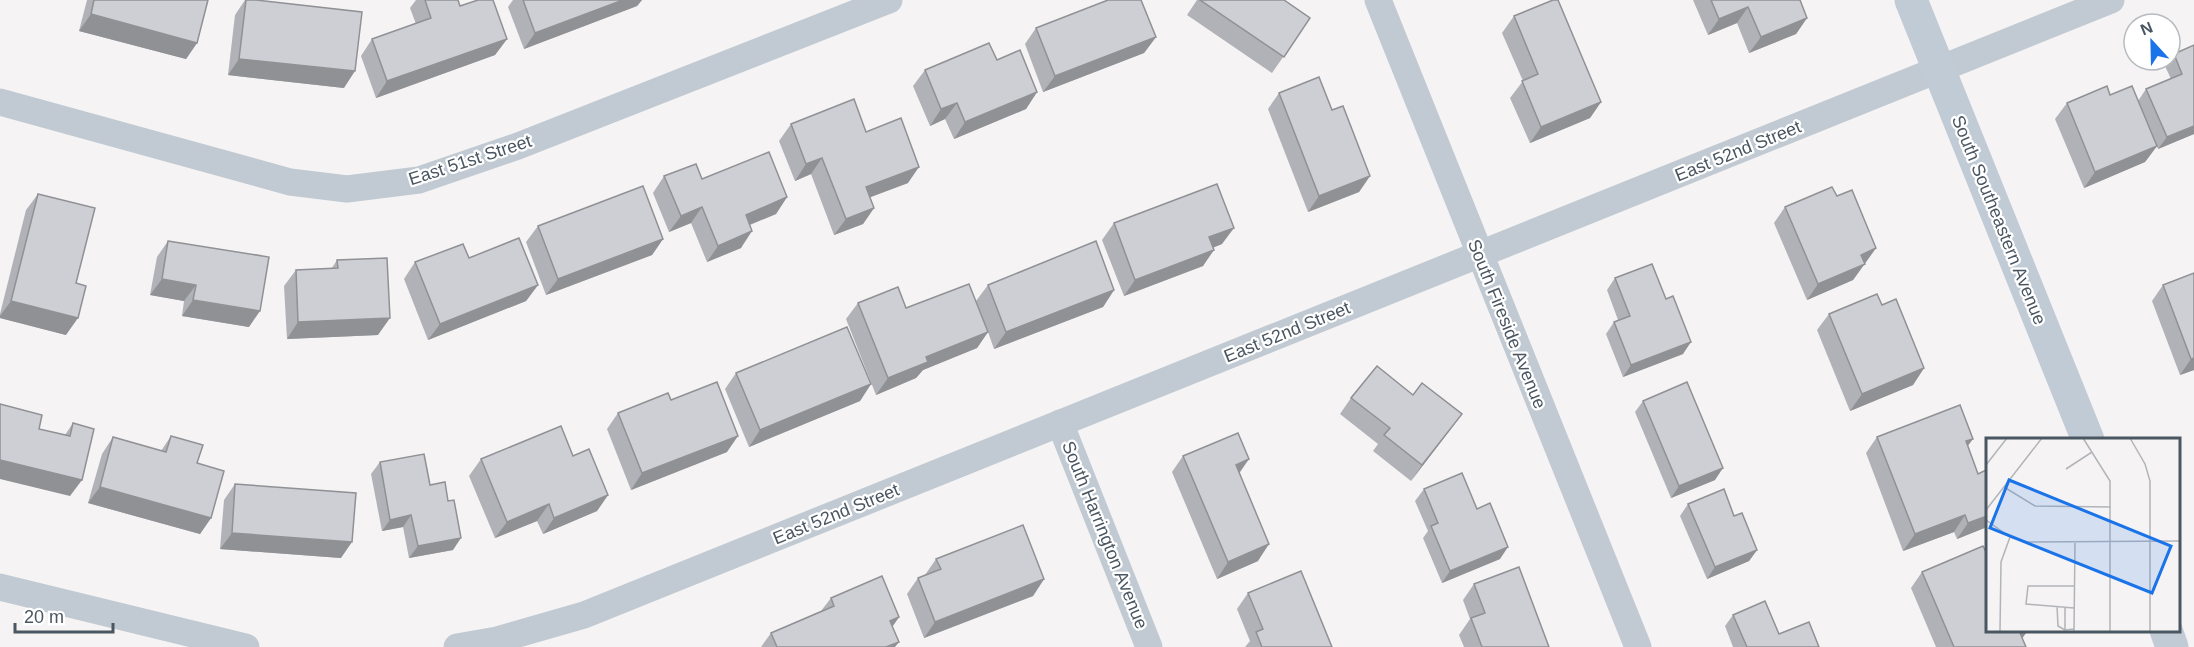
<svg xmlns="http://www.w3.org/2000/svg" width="2194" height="647" font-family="Arial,sans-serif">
	<rect width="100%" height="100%" fill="#f5f3f3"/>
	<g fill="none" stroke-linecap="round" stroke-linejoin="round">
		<g stroke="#c1cad2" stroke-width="27">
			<polyline points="1378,0 1638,647"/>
			<polyline points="0,102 290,182 347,189 419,180 518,146 889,0"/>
			<polyline points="1060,423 1149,647"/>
			<polyline points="0,587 246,647"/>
			<polyline points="457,647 497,640 584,615 2111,0"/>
		</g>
		<g stroke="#c1cbd6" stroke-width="33">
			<polyline points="1911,0 2088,440"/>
			<polyline points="2166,630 2172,647"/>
		</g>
	</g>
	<g fill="#b0b2b7">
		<polygon points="87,0 208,0 197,43 186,59 79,31"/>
		<polygon points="245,0 256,0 344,88 228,75 235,15"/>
		<polygon points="416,0 458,0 460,6 507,39 495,55 376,98 361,56 372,39 416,24 410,8"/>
		<polygon points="513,0 642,0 637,6 524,49 508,7"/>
		<polygon points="1197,0 1284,0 1310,18 1272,73 1187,15"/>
		<polygon points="1693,0 1800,0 1807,18 1796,34 1749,53 1737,23 1708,35"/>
		<polygon points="1514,16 1601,102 1590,118 1530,143 1510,98 1523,81 1502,33"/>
		<polygon points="1036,28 1156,37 1144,53 1043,92 1025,44"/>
		<polygon points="2194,45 2194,134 2158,149 2138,101 2146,89 2171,79 2165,66 2174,54"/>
		<polygon points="997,60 1037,92 1026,109 954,139 945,119 930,126 913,86 925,70"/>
		<polygon points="1279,93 1332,110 1370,176 1359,192 1308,212 1268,109"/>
		<polygon points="2110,95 2157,146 2145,162 2084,188 2055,119 2067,103"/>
		<polygon points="791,124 866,132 908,183 870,197 874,208 863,224 834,235 811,174 795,181 779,141"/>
		<polygon points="664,176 702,179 787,197 776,214 750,225 741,248 707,262 691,223 669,232 653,193"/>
		<polygon points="38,194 76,283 66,335 0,318 0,314 26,210"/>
		<polygon points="1837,196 1876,248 1853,280 1807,300 1774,223 1785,207"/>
		<polygon points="1114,223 1222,244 1213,247 1203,266 1124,296 1102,240"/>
		<polygon points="538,226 663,239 652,255 546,295 526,242"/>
		<polygon points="168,241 249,327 182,316 184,301 150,295 157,257"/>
		<polygon points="469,258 538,285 526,301 428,340 404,279 415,262"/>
		<polygon points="337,260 378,335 287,339 284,286 296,270 332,268"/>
		<polygon points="2194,273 2194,370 2180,375 2152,301 2163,285"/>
		<polygon points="1615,278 1666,299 1683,354 1623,377 1606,334 1614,322 1618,320 1607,290"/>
		<polygon points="988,285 1114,290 1103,307 994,349 988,332 977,348 923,370 916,378 876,395 846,319 858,303 906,308 976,301"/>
		<polygon points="1882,305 1924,368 1913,385 1850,411 1817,330 1829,314"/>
		<polygon points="736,373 871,384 860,401 749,447 725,389"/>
		<polygon points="1351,398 1450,430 1411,481 1373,451 1378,444 1340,414"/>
		<polygon points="671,400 727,452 631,490 607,429 618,413"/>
		<polygon points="1643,401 1715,480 1671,498 1635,412"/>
		<polygon points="73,423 70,496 39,429 65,435"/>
		<polygon points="171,436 197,463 211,518 200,534 88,503 102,454 113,437 161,451"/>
		<polygon points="1877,437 1968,446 1978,474 1987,472 1987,527 1957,539 1954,532 1903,551 1866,453"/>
		<polygon points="573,456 608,495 597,511 543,534 537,521 495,538 469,476 481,459"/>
		<polygon points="1183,456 1240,473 1258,561 1217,579 1172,472"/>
		<polygon points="380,462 430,485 453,550 409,558 403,527 382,531 371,474"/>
		<polygon points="235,484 341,558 220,549 224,500"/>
		<polygon points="1424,489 1477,509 1500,559 1442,583 1423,538 1428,531 1415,501"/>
		<polygon points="1688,504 1734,516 1757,550 1749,561 1707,579 1680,516"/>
		<polygon points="936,559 1044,579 1033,596 924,638 907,594 918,578 925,575"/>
		<polygon points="1922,572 1987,630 2028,630 2022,638 2026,647 1936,647 1911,588"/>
		<polygon points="1474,584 1549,647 1464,647 1459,635 1470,619 1463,600"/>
		<polygon points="1248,593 1332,647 1245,647 1250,641 1237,609"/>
		<polygon points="831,598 899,617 892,627 895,647 761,647 771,633 821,611"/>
		<polygon points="1733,615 1779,634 1819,647 1733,647 1725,626"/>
	</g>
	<g fill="#909195">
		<polygon points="623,0 642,0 637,6 524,49 535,33"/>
		<polygon points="1748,7 1737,23 1708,35 1719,19"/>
		<polygon points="91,14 197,43 186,59 79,31"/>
		<polygon points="1807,18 1796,34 1749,53 1761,37"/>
		<polygon points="1156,37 1144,53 1043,92 1055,76"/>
		<polygon points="507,39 495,55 376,98 387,81"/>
		<polygon points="239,59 355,71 344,88 228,75"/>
		<polygon points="1037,92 1026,109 954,139 965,122"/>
		<polygon points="1601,102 1590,118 1530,143 1541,127"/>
		<polygon points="957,103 945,119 930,126 941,109"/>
		<polygon points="2194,126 2194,134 2158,149 2167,137"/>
		<polygon points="2157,146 2145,162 2084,188 2095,172"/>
		<polygon points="822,158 811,174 795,181 806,164"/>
		<polygon points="919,167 908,183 855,203 866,187"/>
		<polygon points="1370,176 1359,192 1308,212 1319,196"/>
		<polygon points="787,197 776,214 734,231 746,215"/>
		<polygon points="702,207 691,223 669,232 681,216"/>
		<polygon points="874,208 863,224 834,235 846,219"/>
		<polygon points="1234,228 1222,244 1198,254 1209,237"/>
		<polygon points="752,231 741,248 707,262 718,246"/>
		<polygon points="663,239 652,255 546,295 558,279"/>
		<polygon points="1876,248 1853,280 1807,300 1818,284 1861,255"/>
		<polygon points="1214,250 1203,266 1124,296 1135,280"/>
		<polygon points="162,279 196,285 184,301 150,295"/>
		<polygon points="538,285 526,301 428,340 440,324"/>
		<polygon points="1114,290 1103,307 994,349 1006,332"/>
		<polygon points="193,300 260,311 249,327 182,316"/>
		<polygon points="11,301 78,318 66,335 0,318 0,316"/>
		<polygon points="390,318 378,335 287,339 298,322"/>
		<polygon points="988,332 977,348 923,370 916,378 876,395 888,378 926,357"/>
		<polygon points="1691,342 1683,354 1623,377 1631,365"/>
		<polygon points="2194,358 2194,370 2180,375 2191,359"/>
		<polygon points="1924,368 1913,385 1850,411 1862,394"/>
		<polygon points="871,384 860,401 749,447 760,430"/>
		<polygon points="1462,414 1450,430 1411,481 1422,465"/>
		<polygon points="738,436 727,452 631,490 642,473"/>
		<polygon points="1973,439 1961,455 1966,441"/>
		<polygon points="1249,459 1238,475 1236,465"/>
		<polygon points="0,460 82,480 70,496 0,479"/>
		<polygon points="1723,468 1715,480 1671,498 1679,486"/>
		<polygon points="100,487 211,518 200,534 88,503"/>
		<polygon points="608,495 597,511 543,534 554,518"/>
		<polygon points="549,504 537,521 495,538 507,522"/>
		<polygon points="411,515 403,527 382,531 390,520"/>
		<polygon points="1965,515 1954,532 1903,551 1915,534"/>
		<polygon points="1987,516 1987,527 1957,539 1968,523"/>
		<polygon points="232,533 352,542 341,558 220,549"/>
		<polygon points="461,538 453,550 409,558 418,546"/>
		<polygon points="1269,544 1258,561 1217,579 1228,562"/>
		<polygon points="1508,547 1500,559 1442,583 1450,571"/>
		<polygon points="1757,550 1749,561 1707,579 1715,567"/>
		<polygon points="1044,579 1033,596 924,638 935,622"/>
		<polygon points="899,617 888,633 890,621"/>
		<polygon points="2028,630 2017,646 2020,633"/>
		<polygon points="899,642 895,647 886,647"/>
	</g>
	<g fill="#cdcfd5" stroke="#909195" stroke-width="1.5">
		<polygon points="94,0 208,0 197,43 91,14"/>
		<polygon points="246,0 256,0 362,12 355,71 239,59"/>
		<polygon points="425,0 458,0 460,6 478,0 493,0 507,39 387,81 372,39 431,18"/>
		<polygon points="523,0 623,0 535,33"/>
		<polygon points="1108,0 1141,0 1156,37 1055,76 1036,28"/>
		<polygon points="1200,0 1284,0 1310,18 1284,57"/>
		<polygon points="1553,0 1558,0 1601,102 1541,127 1522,81 1538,74 1514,16"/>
		<polygon points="1711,0 1800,0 1807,18 1761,37 1748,7 1719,19"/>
		<polygon points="989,43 997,60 1020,50 1037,92 965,122 957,103 941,109 925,70"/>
		<polygon points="2194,45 2194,126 2167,137 2146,89 2182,74 2174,54"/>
		<polygon points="1319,77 1332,110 1343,106 1370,176 1319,196 1279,93"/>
		<polygon points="2107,86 2110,95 2132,86 2157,146 2095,172 2067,103"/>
		<polygon points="854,99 866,132 901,118 919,167 866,187 874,208 846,219 822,158 806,164 791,124"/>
		<polygon points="769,152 787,197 746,215 752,231 718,246 702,207 681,216 664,176 696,164 702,179"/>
		<polygon points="1217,184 1234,228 1209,237 1214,250 1135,280 1114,223"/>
		<polygon points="643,186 663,239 558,279 538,226"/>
		<polygon points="1832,187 1837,196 1852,190 1876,248 1861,255 1865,264 1818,284 1785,207"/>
		<polygon points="38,194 95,208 76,283 86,286 78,318 11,301"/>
		<polygon points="519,238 538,285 440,324 415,262 463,244 469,258"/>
		<polygon points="168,241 269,257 260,311 193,300 196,285 162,279"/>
		<polygon points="1096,241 1114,290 1006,332 988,285"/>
		<polygon points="387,258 390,318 298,322 296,270 338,268 337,260"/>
		<polygon points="1652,264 1666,299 1673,296 1691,342 1631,365 1614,322 1630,316 1615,278"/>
		<polygon points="2194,273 2194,358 2191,359 2163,285"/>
		<polygon points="969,284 988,332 926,357 928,362 888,378 858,303 898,287 906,308"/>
		<polygon points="1877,294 1882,305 1896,299 1924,368 1862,394 1829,314"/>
		<polygon points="847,327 871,384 760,430 736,373"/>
		<polygon points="1377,366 1413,395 1422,383 1462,414 1422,465 1384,435 1390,428 1351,398"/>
		<polygon points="717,382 738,436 642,473 618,413 668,393 671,400"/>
		<polygon points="1687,382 1723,468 1679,486 1643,401"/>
		<polygon points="0,404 42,415 39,429 70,436 73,423 94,429 82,480 0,460"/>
		<polygon points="1960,405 1973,439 1966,441 1978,474 1986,470 1987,472 1987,516 1968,523 1965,515 1915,534 1877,437"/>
		<polygon points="561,426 573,456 589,449 608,495 554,518 549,504 507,522 481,459"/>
		<polygon points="1238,433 1249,459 1236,465 1269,544 1228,562 1183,456"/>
		<polygon points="171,436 203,445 197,463 224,471 211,518 100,487 113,437 166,452"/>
		<polygon points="424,454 430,485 445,482 448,501 454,500 461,538 418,546 411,515 390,520 380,462"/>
		<polygon points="1462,473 1477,509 1490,503 1508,547 1450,571 1431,526 1438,523 1424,489"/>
		<polygon points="235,484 356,493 352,542 232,533"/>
		<polygon points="1724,489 1734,516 1742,513 1757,550 1715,567 1688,504"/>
		<polygon points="1023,525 1044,579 935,622 918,578 941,569 936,559"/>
		<polygon points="1983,546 1987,554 1987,630 2027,630 2020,633 2026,647 1954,647 1922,572"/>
		<polygon points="1519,567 1549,647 1482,647 1471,618 1485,613 1474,584"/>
		<polygon points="1301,571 1332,647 1262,647 1256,632 1263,629 1248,593"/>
		<polygon points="882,576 899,617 890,621 899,642 886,647 777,647 771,633 834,606 831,598"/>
		<polygon points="1765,601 1779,634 1809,622 1819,647 1747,647 1733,615"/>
	</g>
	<g text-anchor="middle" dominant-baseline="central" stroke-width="4.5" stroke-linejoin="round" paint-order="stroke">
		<g font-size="18" fill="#4a5661" stroke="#fff">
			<text transform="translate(1738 151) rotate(-22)">East 52nd Street</text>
			<text transform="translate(470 160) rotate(-18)">East 51st Street</text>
			<text transform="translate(1999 220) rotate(68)">South Southeastern Avenue</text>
			<text transform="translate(1507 324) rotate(68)">South Fireside Avenue</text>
			<text transform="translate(1287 332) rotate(-22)">East 52nd Street</text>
			<text transform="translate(836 514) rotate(-22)">East 52nd Street</text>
			<text transform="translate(1105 535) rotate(68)">South Harrington Avenue</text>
		</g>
	</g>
	<g transform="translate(1986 438)">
		<rect width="194" height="194" fill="#f5f3f3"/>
		<path fill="none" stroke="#b1b4b9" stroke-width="1.5" d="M97 0 124 43V193M144 0 159 26 164 43V193M0 27 21 0M80 31 106 14M18 49 49 68 125 69M0 72 56 0M0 82 24 99 41 104 194 103M71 168 72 188 79 192M79 169V192L88 191M88 170 40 166 42 148H88M14 193 15 124 24 99M88 193 89 105"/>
		<path fill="#1a73e8" fill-opacity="0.15" stroke="#1a73e8" stroke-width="3" d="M23 42 185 108 166 155 4 90Z"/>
		<rect width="194" height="194" fill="none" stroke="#4a5661" stroke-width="3"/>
	</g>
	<g transform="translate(2152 42) rotate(338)"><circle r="28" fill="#ffffff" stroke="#b7bbc0" stroke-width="1.5"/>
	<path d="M0-4.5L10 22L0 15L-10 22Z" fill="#1a73e8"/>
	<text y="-9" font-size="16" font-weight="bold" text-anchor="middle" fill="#4a5661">N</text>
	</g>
	<path d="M15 623v9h98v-9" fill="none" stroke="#4a5661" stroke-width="3"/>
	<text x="24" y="623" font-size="18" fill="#4a5661" stroke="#ffffff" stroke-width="4.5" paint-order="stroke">20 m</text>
</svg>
